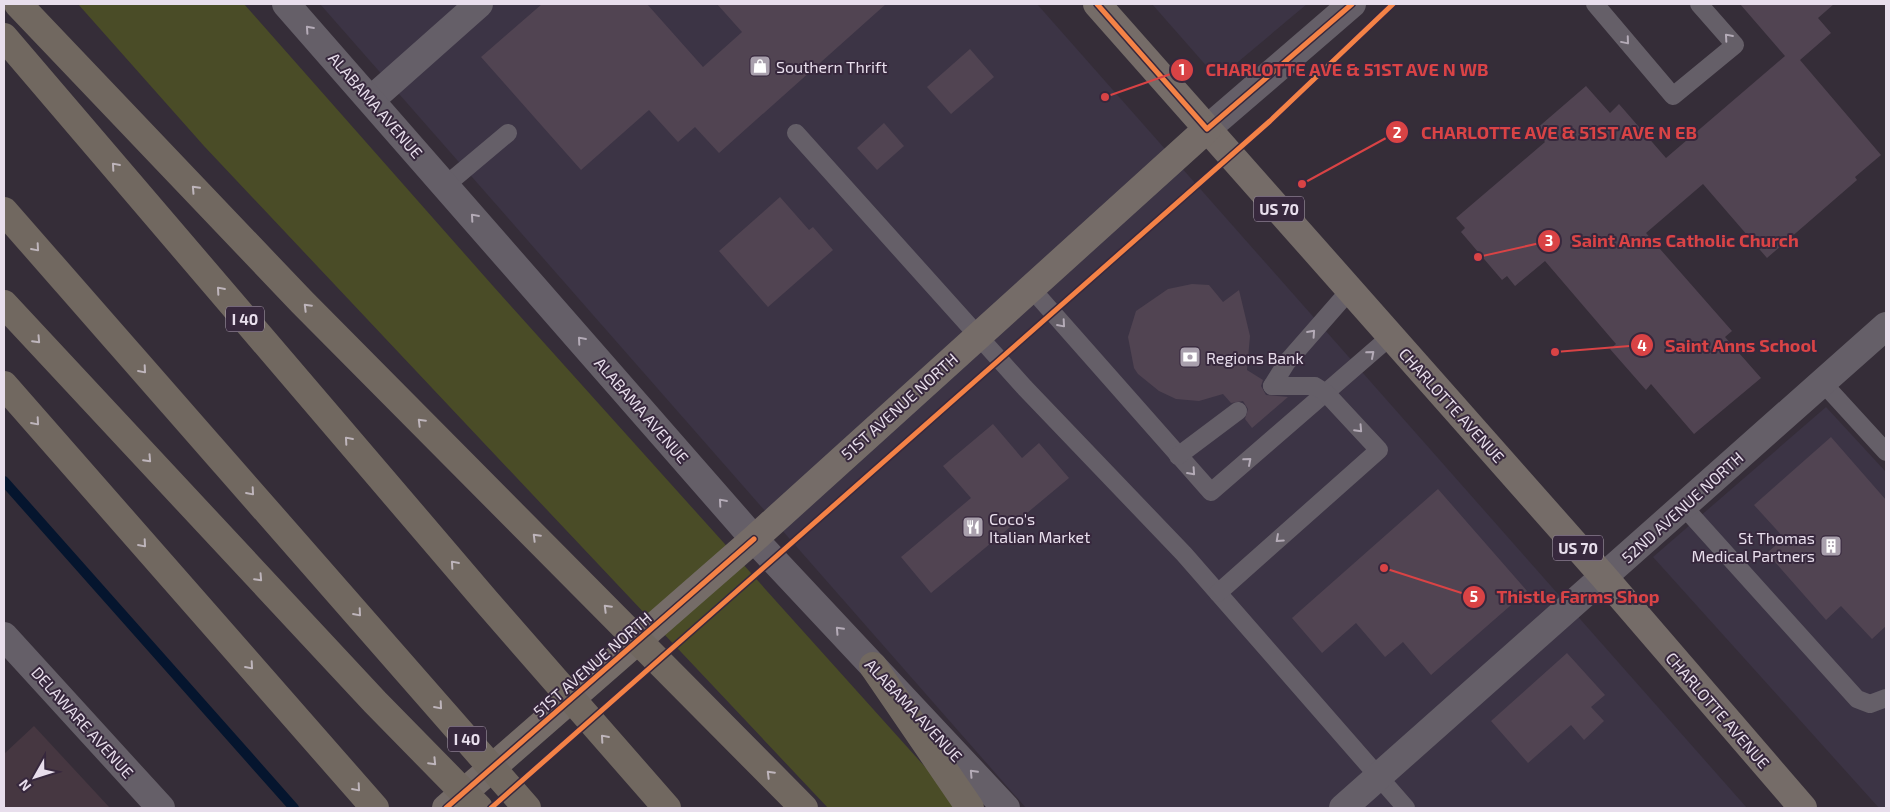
<svg xmlns="http://www.w3.org/2000/svg" width="1890" height="812" font-family="'Exo 2',sans-serif">
	<rect width="100%" height="100%" fill="#352d38"/>
	<g fill="#3c3445">
		<polygon points="320,4 1037,4 1747,808 1026,808"/>
		<polygon points="1152,4 1307,4 1232,67 1210,70"/>
		<polygon points="1826,407 1886,472 1886,808 1879,808 1653,557"/>
	</g>
	<polygon fill="#463741" points="34,726 110,808 4,808 4,754"/>
	<polygon fill="#4a4c27" points="78,4 244,4 493,286 962,808 828,808 204,146"/>
	<g fill="none" stroke-linecap="round" stroke-linejoin="round">
		<polyline stroke="#05152e" stroke-width="10" points="4,481 294,808"/>
	</g>
	<g fill="#514452">
		<polygon points="542,4 647,4 703,67 742,32 717,4 886,4 719,153 695,127 678,142 649,110 581,170 481,57"/>
		<polygon points="1740,4 1834,4 1818,18 1831,33 1800,60 1881,155 1855,177 1857,180 1767,258 1703,184 1646,233 1732,331 1725,337 1761,378 1694,434 1651,384 1646,390 1610,349 1616,344 1545,261 1515,286 1507,276 1502,280 1461,232 1465,228 1456,218 1545,142 1535,130 1586,86 1610,113 1619,104 1666,158 1785,56"/>
		<polygon points="970,49 994,77 951,114 927,87"/>
		<polygon points="884,123 904,146 877,170 857,148"/>
		<polygon points="780,197 809,230 813,227 833,250 768,307 719,251"/>
		<polygon points="1192,284 1209,285 1223,302 1239,290 1250,336 1247,370 1263,380 1261,386 1266,395 1288,397 1252,428 1245,419 1248,409 1243,401 1231,403 1223,394 1199,401 1176,399 1159,391 1138,374 1134,368 1128,337 1136,311 1168,289"/>
		<polygon points="993,424 1022,458 1039,443 1069,478 931,593 901,557 971,498 943,466"/>
		<polygon points="1831,437 1886,500 1886,626 1872,639 1841,606 1826,620 1767,553 1784,538 1754,505"/>
		<polygon points="1438,489 1527,591 1431,675 1403,642 1385,657 1356,623 1322,653 1292,618"/>
		<polygon points="1567,653 1605,695 1591,707 1604,721 1584,740 1571,725 1528,763 1491,721"/>
	</g>
	<g fill="none" stroke-linecap="round" stroke-linejoin="round">
		<g stroke="#655f68" stroke-width="18">
			<polyline points="1595,4 1673,96 1735,45 1699,4"/>
			<polyline points="796,133 1025,388 1184,554 1406,808"/>
			<polyline points="446,185 508,133"/>
			<polyline points="1030,287 1211,492 1391,336"/>
			<polyline points="1822,382 1886,452"/>
			<polyline points="1272,386 1287,362 1350,290"/>
			<polyline points="1178,456 1238,411"/>
			<polyline points="1683,506 1857,699 1870,704 1886,698"/>
			<polyline points="1218,593 1379,450 1326,393 1315,386 1272,386"/>
		</g>
		<g stroke="#655f68" stroke-width="28">
			<polyline points="372,99 479,4"/>
			<polyline points="1207,129 1352,4"/>
			<polyline points="1343,808 1886,326"/>
		</g>
		<g stroke="#655f68" stroke-width="28">
			<polyline points="286,4 754,539 1006,808"/>
			<polyline points="4,636 161,808"/>
		</g>
		<g stroke="#756c68" stroke-width="28">
			<polyline points="1097,4 1604,577 1803,808"/>
			<polyline points="446,808 754,539 1207,129"/>
		</g>
		<g stroke="#716860" stroke-width="28">
			<polyline points="18,4 302,302 804,808"/>
			<polyline points="4,37 486,601 667,808"/>
			<polyline points="4,211 527,808"/>
			<polyline points="4,304 375,702 479,808"/>
			<polyline points="4,385 375,808"/>
			<polyline points="873,666 970,808"/>
		</g>
		<g stroke="#37283d" stroke-width="8">
			<g id="cycleway">
				<polyline points="1097,4 1207,129 1352,4"/>
				<polyline points="446,808 754,539"/>
				<polyline points="491,808 1270,121 1393,4"/>
			</g>
		</g>
		<use href="#cycleway" stroke="#f48246" stroke-width="5"/>
	</g>
	<defs><path id="oneway-chevron" d="M-2-3.5L2.5 0L-2 3.5" fill="none" stroke-width="1.6" stroke-linecap="round" stroke-linejoin="round" transform="scale(1.25)"/></defs>
	<g stroke="#b4abb7">
		<use href="#oneway-chevron" transform="translate(309 29) rotate(-132)"/>
		<use href="#oneway-chevron" transform="translate(1728 37) rotate(-131)"/>
		<use href="#oneway-chevron" transform="translate(1626 41) rotate(50)"/>
		<use href="#oneway-chevron" transform="translate(474 217) rotate(-131)"/>
		<use href="#oneway-chevron" transform="translate(1062 324) rotate(49)"/>
		<use href="#oneway-chevron" transform="translate(1312 333) rotate(-48)"/>
		<use href="#oneway-chevron" transform="translate(581 340) rotate(-131)"/>
		<use href="#oneway-chevron" transform="translate(1371 354) rotate(-41)"/>
		<use href="#oneway-chevron" transform="translate(1359 429) rotate(47)"/>
		<use href="#oneway-chevron" transform="translate(1248 461) rotate(-41)"/>
		<use href="#oneway-chevron" transform="translate(1192 472) rotate(48)"/>
		<use href="#oneway-chevron" transform="translate(722 502) rotate(-131)"/>
		<use href="#oneway-chevron" transform="translate(1279 539) rotate(138)"/>
		<use href="#oneway-chevron" transform="translate(839 630) rotate(-133)"/>
		<use href="#oneway-chevron" transform="translate(973 773) rotate(-133)"/>
	</g>
	<g stroke="#beb5bb">
		<use href="#oneway-chevron" transform="translate(115 166) rotate(-131)"/>
		<use href="#oneway-chevron" transform="translate(195 189) rotate(-133)"/>
		<use href="#oneway-chevron" transform="translate(36 248) rotate(49)"/>
		<use href="#oneway-chevron" transform="translate(220 290) rotate(-131)"/>
		<use href="#oneway-chevron" transform="translate(307 307) rotate(-135)"/>
		<use href="#oneway-chevron" transform="translate(37 340) rotate(47)"/>
		<use href="#oneway-chevron" transform="translate(143 370) rotate(49)"/>
		<use href="#oneway-chevron" transform="translate(36 422) rotate(49)"/>
		<use href="#oneway-chevron" transform="translate(421 422) rotate(-135)"/>
		<use href="#oneway-chevron" transform="translate(348 440) rotate(-131)"/>
		<use href="#oneway-chevron" transform="translate(148 459) rotate(47)"/>
		<use href="#oneway-chevron" transform="translate(251 492) rotate(49)"/>
		<use href="#oneway-chevron" transform="translate(536 537) rotate(-135)"/>
		<use href="#oneway-chevron" transform="translate(143 544) rotate(49)"/>
		<use href="#oneway-chevron" transform="translate(454 564) rotate(-131)"/>
		<use href="#oneway-chevron" transform="translate(259 578) rotate(47)"/>
		<use href="#oneway-chevron" transform="translate(607 608) rotate(-135)"/>
		<use href="#oneway-chevron" transform="translate(358 613) rotate(49)"/>
		<use href="#oneway-chevron" transform="translate(250 666) rotate(49)"/>
		<use href="#oneway-chevron" transform="translate(439 706) rotate(49)"/>
		<use href="#oneway-chevron" transform="translate(604 738) rotate(-131)"/>
		<use href="#oneway-chevron" transform="translate(433 762) rotate(46)"/>
		<use href="#oneway-chevron" transform="translate(770 774) rotate(-135)"/>
		<use href="#oneway-chevron" transform="translate(357 788) rotate(49)"/>
	</g>
	<defs>
		<g id="shop-square" transform="scale(1.125)"><rect x="-9" y="-9" width="18" height="18" rx="4" fill="#a9a0ad" stroke="#37283d"/><path d="M-5-2.5h2.3a2.7 3.5 0 0 1 5.4 0H5L5.5 6h-11ZM-1.5-2.5h3a1.5 2.3 0 0 0-3 0Z" fill="#fff"/></g>
		<g id="bank-square" transform="scale(1.125)"><rect x="-9" y="-9" width="18" height="18" rx="4" fill="#a9a0ad" stroke="#37283d"/><path d="M-6-4H6V4H-6ZM0-2.3a2.3 2.3 0 1 0 0 4.6a2.3 2.3 0 1 0 0-4.6Z" fill="#fff"/></g>
		<g id="restaurant-square" transform="scale(1.125)"><rect x="-9" y="-9" width="18" height="18" rx="4" fill="#a9a0ad" stroke="#37283d"/><path d="M-5-6h1v4h1v-4h1v4h1v-4h1v5L-1.5 .5V6h-2V.5L-5-1ZM5-6V6H3V1.5H1.5Q1.5-4 5-6Z" fill="#fff"/></g>
		<g id="building-square" transform="scale(1.125)"><rect x="-9" y="-9" width="18" height="18" rx="4" fill="#a9a0ad" stroke="#37283d"/><path d="M-4-6H4V6H1V3H-1V6H-4ZM-2.5-4.3h1.7v1.8h-1.7ZM.8-4.3h1.7v1.8H.8ZM-2.5-1h1.7V.8h-1.7ZM.8-1h1.7V.8H.8Z" fill="#fff"/></g>
	</defs>
	<g fill-rule="evenodd">
		<use href="#shop-square" x="760" y="66"/>
		<use href="#bank-square" x="1190" y="357"/>
		<use href="#restaurant-square" x="973" y="527"/>
		<use href="#building-square" x="1831" y="546"/>
	</g>
	<g text-anchor="middle" dominant-baseline="central" stroke-width="4" stroke-linejoin="round" paint-order="stroke">
		<g fill="#37283d" stroke="#b3a7b8" stroke-width="1">
			<rect x="1254" y="196.5" width="50" height="25" rx="4"/>
			<rect x="226" y="306.5" width="38" height="25" rx="4"/>
			<rect x="1553" y="535.5" width="50" height="25" rx="4"/>
			<rect x="448" y="726.5" width="38" height="25" rx="4"/>
		</g>
		<g font-size="15" font-weight="bold" fill="#e8deec">
			<text x="1279" y="209">US 70</text>
			<text x="245" y="319">I 40</text>
			<text x="1578" y="548">US 70</text>
			<text x="467" y="739">I 40</text>
		</g>
		<g font-size="16" fill="#e8deec" stroke="#37283d" text-anchor="start">
			<text x="776" y="66">Southern Thrift</text>
			<text x="1206" y="357">Regions Bank</text>
			<text x="989" y="518">Coco's<tspan x="989" dy="18">Italian Market</tspan></text>
			<text x="1815" y="537" text-anchor="end">St Thomas<tspan x="1815" dy="18">Medical Partners</tspan></text>
		</g>
		<g font-size="16" fill="#e8deec" stroke="#37283d">
			<text transform="translate(376 105) rotate(49)">ALABAMA AVENUE</text>
			<text transform="translate(1452 405) rotate(48)">CHARLOTTE AVENUE</text>
			<text transform="translate(899 406) rotate(-42)">51ST AVENUE NORTH</text>
			<text transform="translate(642 410) rotate(49)">ALABAMA AVENUE</text>
			<text transform="translate(1682 507) rotate(-42)">52ND AVENUE NORTH</text>
			<text transform="translate(592 664) rotate(-41)">51ST AVENUE NORTH</text>
			<text transform="translate(914 710) rotate(47)">ALABAMA AVENUE</text>
			<text transform="translate(1718 710) rotate(49)">CHARLOTTE AVENUE</text>
			<text transform="translate(83 722) rotate(48)">DELAWARE AVENUE</text>
		</g>
	</g>
	<path fill="none" stroke="#d94345" stroke-width="2" d="M1105 97L1182 70M1302 184L1397 132M1478 257L1549 241M1555 352L1642 345M1384 568L1474 597"/>
	<g fill="#d94345" stroke="#37283d" stroke-width="2">
		<circle cx="1105" cy="97" r="5"/>
		<circle cx="1302" cy="184" r="5"/>
		<circle cx="1478" cy="257" r="5"/>
		<circle cx="1555" cy="352" r="5"/>
		<circle cx="1384" cy="568" r="5"/>
		<circle cx="1182" cy="70" r="12"/>
		<circle cx="1397" cy="132" r="12"/>
		<circle cx="1549" cy="241" r="12"/>
		<circle cx="1642" cy="345" r="12"/>
		<circle cx="1474" cy="597" r="12"/>
	</g>
	<g font-size="15" text-anchor="middle" font-weight="bold" fill="#fff">
		<text x="1182" y="75">1</text>
		<text x="1397" y="138">2</text>
		<text x="1549" y="246">3</text>
		<text x="1642" y="351">4</text>
		<text x="1474" y="602">5</text>
	</g>
	<g font-size="18" text-anchor="middle" font-weight="bold" fill="#d94345" stroke="#37283d" stroke-width="4" stroke-linejoin="round" paint-order="stroke">
		<text x="1347" y="76">CHARLOTTE AVE &amp; 51ST AVE N WB</text>
		<text x="1559" y="139">CHARLOTTE AVE &amp; 51ST AVE N EB</text>
		<text x="1685" y="247">Saint Anns Catholic Church</text>
		<text x="1741" y="352">Saint Anns School</text>
		<text x="1578" y="603">Thistle Farms Shop</text>
	</g>
	<rect width="1890" height="812" fill="none" stroke="#e8deec" stroke-width="10"/>
	<g transform="translate(35 777) rotate(231)" stroke="#37283d" stroke-width="4" paint-order="stroke">
	<path d="M0-4L9 19L0 12L-9 19Z" fill="#e8deec"/>
	<text y="-8" font-size="14" font-weight="bold" text-anchor="middle" fill="#e8deec">N</text>
	</g>
</svg>
